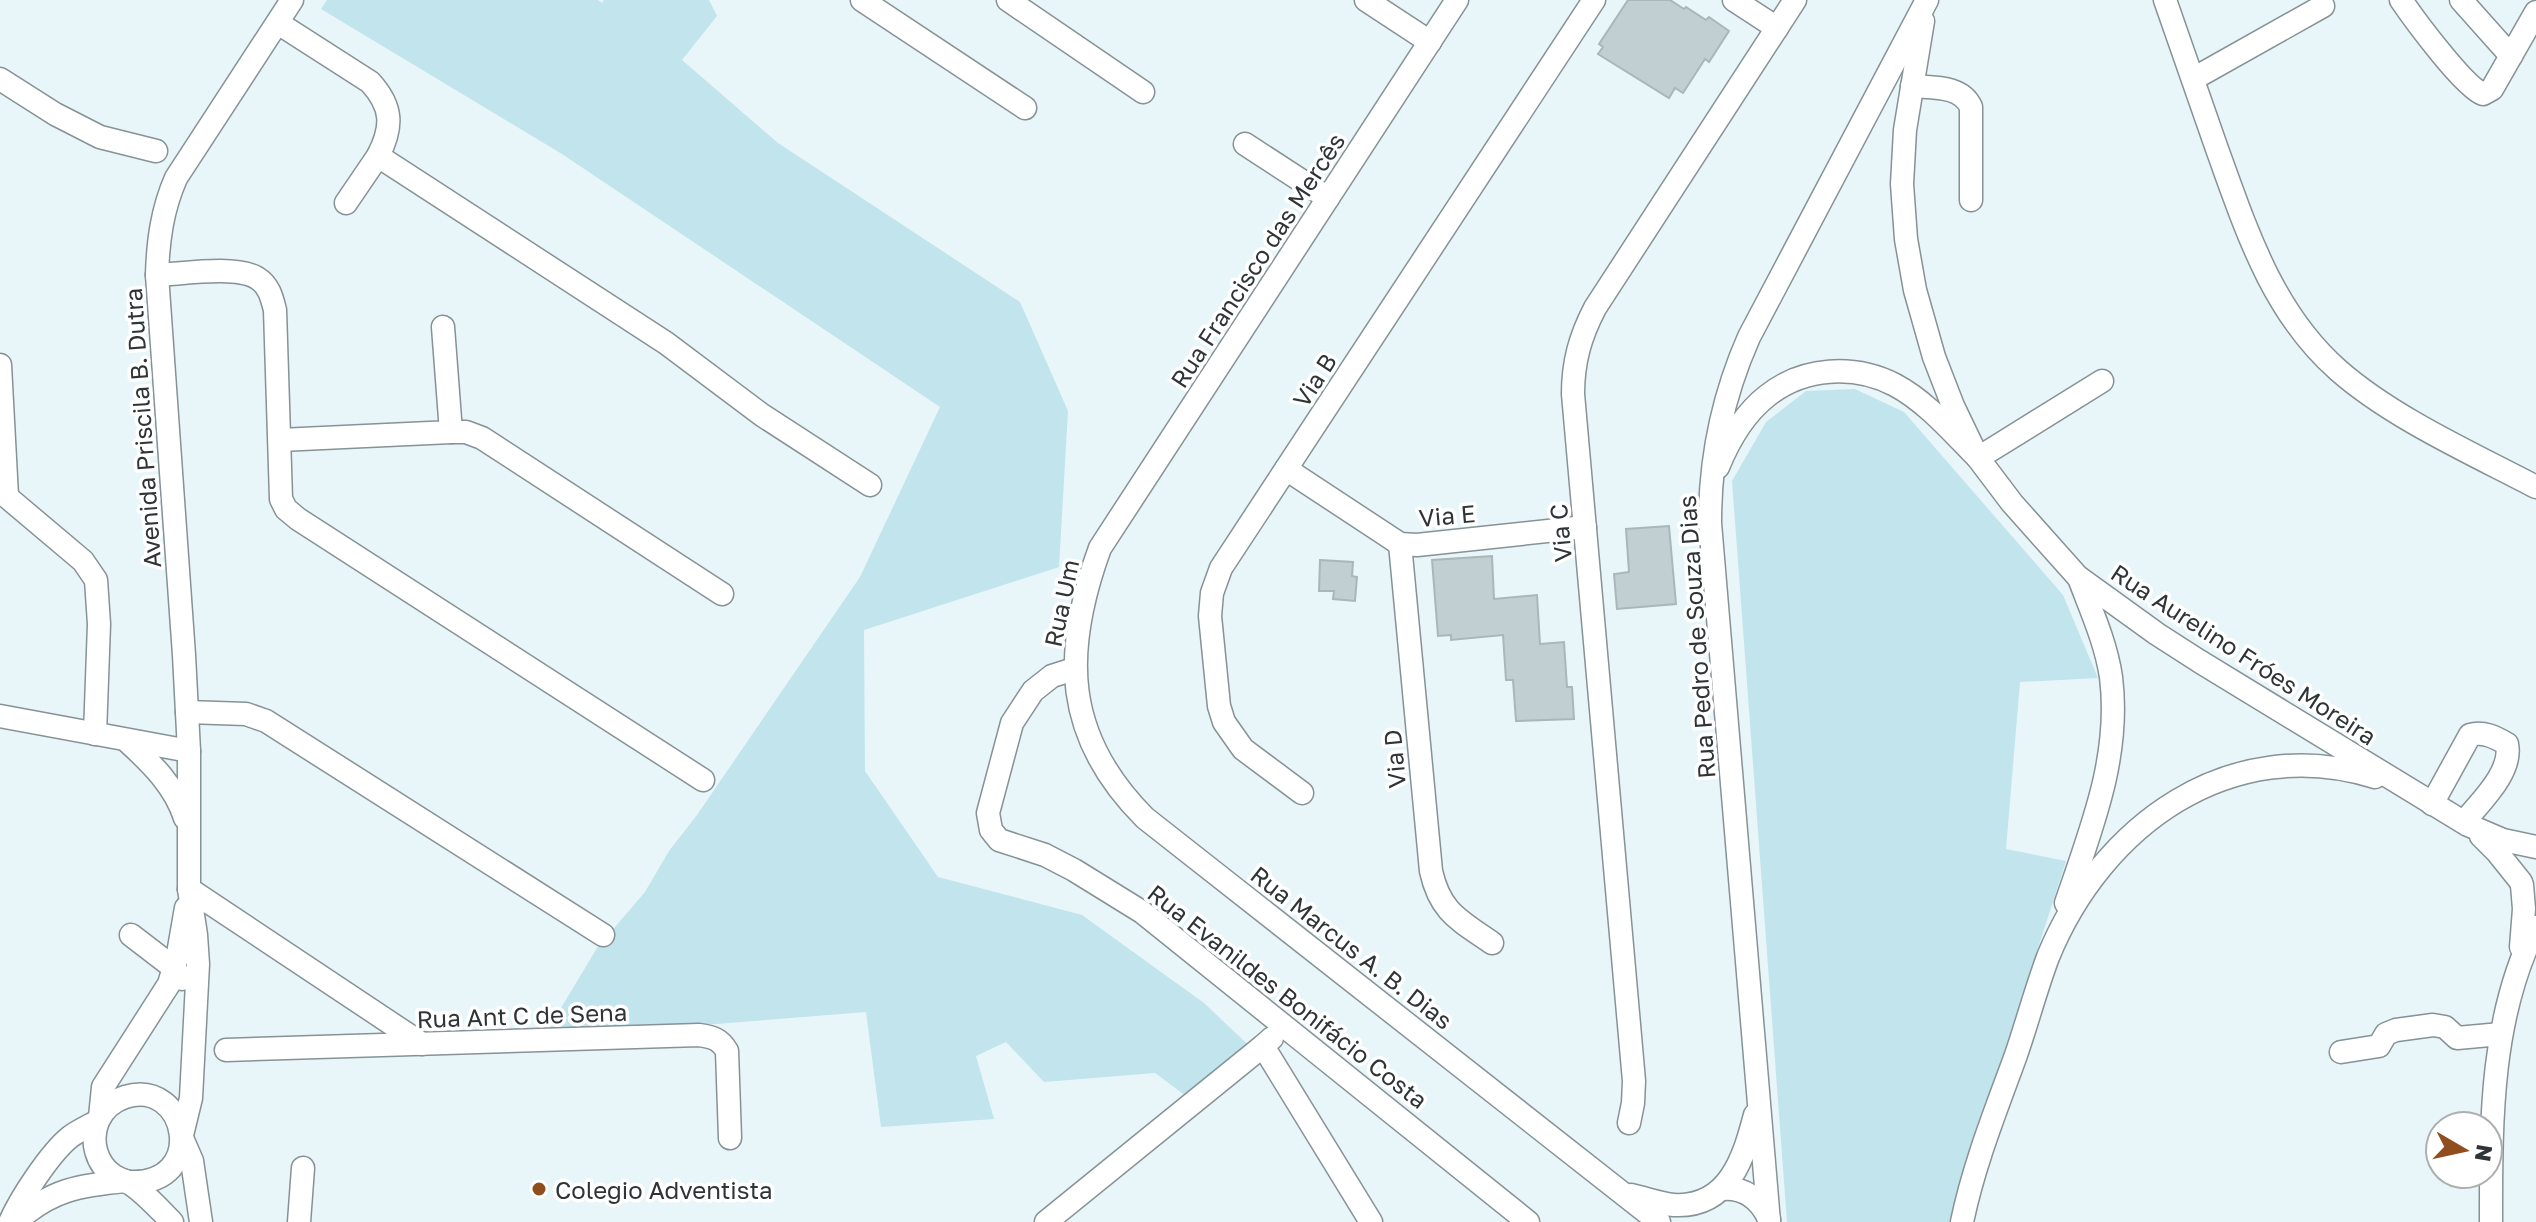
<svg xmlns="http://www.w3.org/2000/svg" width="2536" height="1222" font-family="'Golos Text',sans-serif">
	<rect width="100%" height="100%" fill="#e8f6f9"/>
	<g fill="#c1e4ed">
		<polygon points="327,0 598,0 602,3 604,0 709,0 717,16 682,60 778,143 1020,302 1068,411 1059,567 864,630 865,771 938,877 1082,915 1204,1003 1259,1055 1190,1099 1155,1073 1044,1082 1006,1042 976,1056 994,1119 881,1127 866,1012 716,1024 549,1028 597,948 645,892 669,851 697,815 860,577 940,407 562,154 321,9"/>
		<polygon points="1855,389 1904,412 2063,595 2098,678 2020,682 2006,849 2066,861 1950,1222 1787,1222 1732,481 1766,422 1806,391"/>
	</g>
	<g fill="#c1ced2" stroke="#a9b6ba" stroke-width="2">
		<polygon points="1628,0 1670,0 1684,9 1686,7 1706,20 1709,17 1729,31 1709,62 1705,59 1683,93 1675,88 1669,98 1598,54 1603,47 1599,44"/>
		<polygon points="1669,526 1676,604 1617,609 1614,574 1629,572 1626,529"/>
		<polygon points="1492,556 1494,599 1537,595 1540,644 1564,642 1567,687 1572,687 1574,719 1516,721 1513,680 1506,680 1503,635 1451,640 1451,635 1438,636 1432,560"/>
		<polygon points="1320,560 1353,562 1352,576 1357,577 1355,601 1333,599 1334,591 1319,591"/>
	</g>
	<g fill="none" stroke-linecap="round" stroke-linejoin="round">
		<g stroke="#869296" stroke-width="25">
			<g id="minor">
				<polyline points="862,0 1025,108"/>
				<polyline points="1008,0 1143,92"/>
				<polyline points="1366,0 1430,42"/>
				<path d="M1457 0 1100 548C1062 652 1063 736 1145 818L1659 1222"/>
				<polyline points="1734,0 1777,28"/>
				<path d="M2165 0C2182 50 2200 99 2217 149 2246 229 2272 312 2338 370 2391 417 2473 454 2536 487"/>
				<path d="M2401 0C2414 19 2464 87 2483 94L2492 89 2536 12"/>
				<polyline points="2461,0 2511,56"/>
				<polyline points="1923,21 1905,130 1902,184 1906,239 1915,290 1934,357 1953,406 1978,458 2012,503 2078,577 2157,634 2199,661 2468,825 2503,840 2536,847"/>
				<path d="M278 23 370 82C393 107 393 127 378 156L666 343 762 415 870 485"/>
				<polyline points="0,79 55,114 100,137 156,151"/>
				<polyline points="2193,79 2323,6"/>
				<path d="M1912 86C1933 88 1961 85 1971 107V200"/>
				<polyline points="1245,144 1328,198"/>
				<polyline points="346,203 378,156"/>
				<path d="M157 275C182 274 236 265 257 278 269 285 272 298 275 310L281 499 286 509 298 519 703 780"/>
				<polyline points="0,365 7,496"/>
				<polyline points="451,432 466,432 482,438 722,594"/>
				<polyline points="280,440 451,432 443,327"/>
				<path d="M1718 467C1729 440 1744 414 1767 396 1803 367 1854 364 1895 385 1927 402 1953 433 1978 458L2102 381"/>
				<polyline points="1286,469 1400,544 1417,545 1585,527"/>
				<polyline points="0,491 83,561 96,580 99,624 95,734"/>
				<path d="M1400 544 1431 871C1440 912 1459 920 1492 943"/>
				<polyline points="1074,669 1052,676 1033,691 1012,723 988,813 991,830 999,840 1045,855 1074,870 1142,912 1528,1222"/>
				<polyline points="187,712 246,714 266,721 603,935"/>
				<polyline points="0,716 189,751"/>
				<path d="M127 741C151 763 175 786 185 818"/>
				<polyline points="1302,793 1243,749 1224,722 1219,706 1210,616 1212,593 1221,568 1594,0"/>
				<path d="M2432 804 2470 735C2483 731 2495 737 2507 744 2513 772 2480 802 2464 822"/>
				<polyline points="2481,836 2497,852 2521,882"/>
				<polyline points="189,889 422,1044"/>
				<path d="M2066 903C2091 829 2121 757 2111 677 2106 643 2091 610 2079 578"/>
				<polyline points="131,935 174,968 182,979"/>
				<polyline points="2521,947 2524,909 2522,885"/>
				<polyline points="1272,1038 1263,1046 1371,1222"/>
				<path d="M226 1050 699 1035C713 1037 720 1039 727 1051L730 1138"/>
				<polyline points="2341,1052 2379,1046 2386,1034 2396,1030 2433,1025 2445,1027 2457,1038 2501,1034"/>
				<polyline points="100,1117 103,1087 169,984 178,954 186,908"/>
				<path d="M1629 1123 1633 1103 1634 1081 1573 394C1573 362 1580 337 1595 308L1795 0"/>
				<path d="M182 1135 191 1098 198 964 196 935 189 889V751L184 655 157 275C158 241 162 210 176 178L292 0"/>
				<polyline points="182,1138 192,1161 201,1222"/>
				<path d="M129 1182C209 1186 188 1077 125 1097 113 1101 103 1110 98 1121 90 1141 96 1164 114 1176 119 1179 126 1181 131 1184 146 1194 159 1209 172 1222"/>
				<path d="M1722 1189C1745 1187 1760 1199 1769 1219"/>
				<path d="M1631 1195C1645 1198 1660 1204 1674 1205 1729 1208 1744 1157 1755 1115"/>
				<path d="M10 1222C20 1199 50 1153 70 1137 78 1131 89 1126 98 1121"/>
				<path d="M16 1222C50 1190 80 1185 126 1181"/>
				<polyline points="299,1222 303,1168"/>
				<polyline points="1046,1222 1263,1046"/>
				<path d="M1769 1222 1710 523C1710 457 1722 398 1749 337L1927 0"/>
				<path d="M1962 1222C1974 1164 1996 1110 2016 1055 2027 1023 2036 989 2048 957 2102 825 2230 732 2375 777"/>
				<path d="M2491 1222C2491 1123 2490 1018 2536 927"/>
			</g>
		</g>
		<use href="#minor" stroke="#fff" stroke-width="22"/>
	</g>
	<circle fill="#904d1d" stroke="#fff" stroke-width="3" cx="539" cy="1189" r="8"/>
	<g text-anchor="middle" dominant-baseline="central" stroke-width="7" stroke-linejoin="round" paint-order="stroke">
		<g font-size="24" fill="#2f3536" stroke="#fff">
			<text transform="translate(1257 260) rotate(-57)">Rua Francisco das Mercês</text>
			<text transform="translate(1314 380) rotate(-57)">Via B</text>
			<text transform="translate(142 428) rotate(-94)">Avenida Priscila B. Dutra</text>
			<text transform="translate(1447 515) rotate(-5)">Via E</text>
			<text transform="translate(1560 533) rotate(-95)">Via C</text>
			<text transform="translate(1061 603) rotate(-78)">Rua Um</text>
			<text transform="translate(1696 637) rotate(-94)">Rua Pedro de Souza Dias</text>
			<text transform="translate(2244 654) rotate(33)">Rua Aurelino Fróes Moreira</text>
			<text transform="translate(1394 759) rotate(-95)">Via D</text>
			<text transform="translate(1352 947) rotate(38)">Rua Marcus A. B. Dias</text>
			<text transform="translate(1288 996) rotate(38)">Rua Evanildes Bonifácio Costa</text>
			<text transform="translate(522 1015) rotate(-2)">Rua Ant C de Sena</text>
		</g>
		<g font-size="24" fill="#2f3536" stroke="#fff" text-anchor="start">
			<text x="555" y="1189">Colegio Adventista</text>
		</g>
	</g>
	<g transform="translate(2464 1150) rotate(99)"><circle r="38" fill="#ffffff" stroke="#acaeaf" stroke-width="2"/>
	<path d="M0-6L14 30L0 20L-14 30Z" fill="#904d1d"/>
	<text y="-12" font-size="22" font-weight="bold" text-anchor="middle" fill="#2f3536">N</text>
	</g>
</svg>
